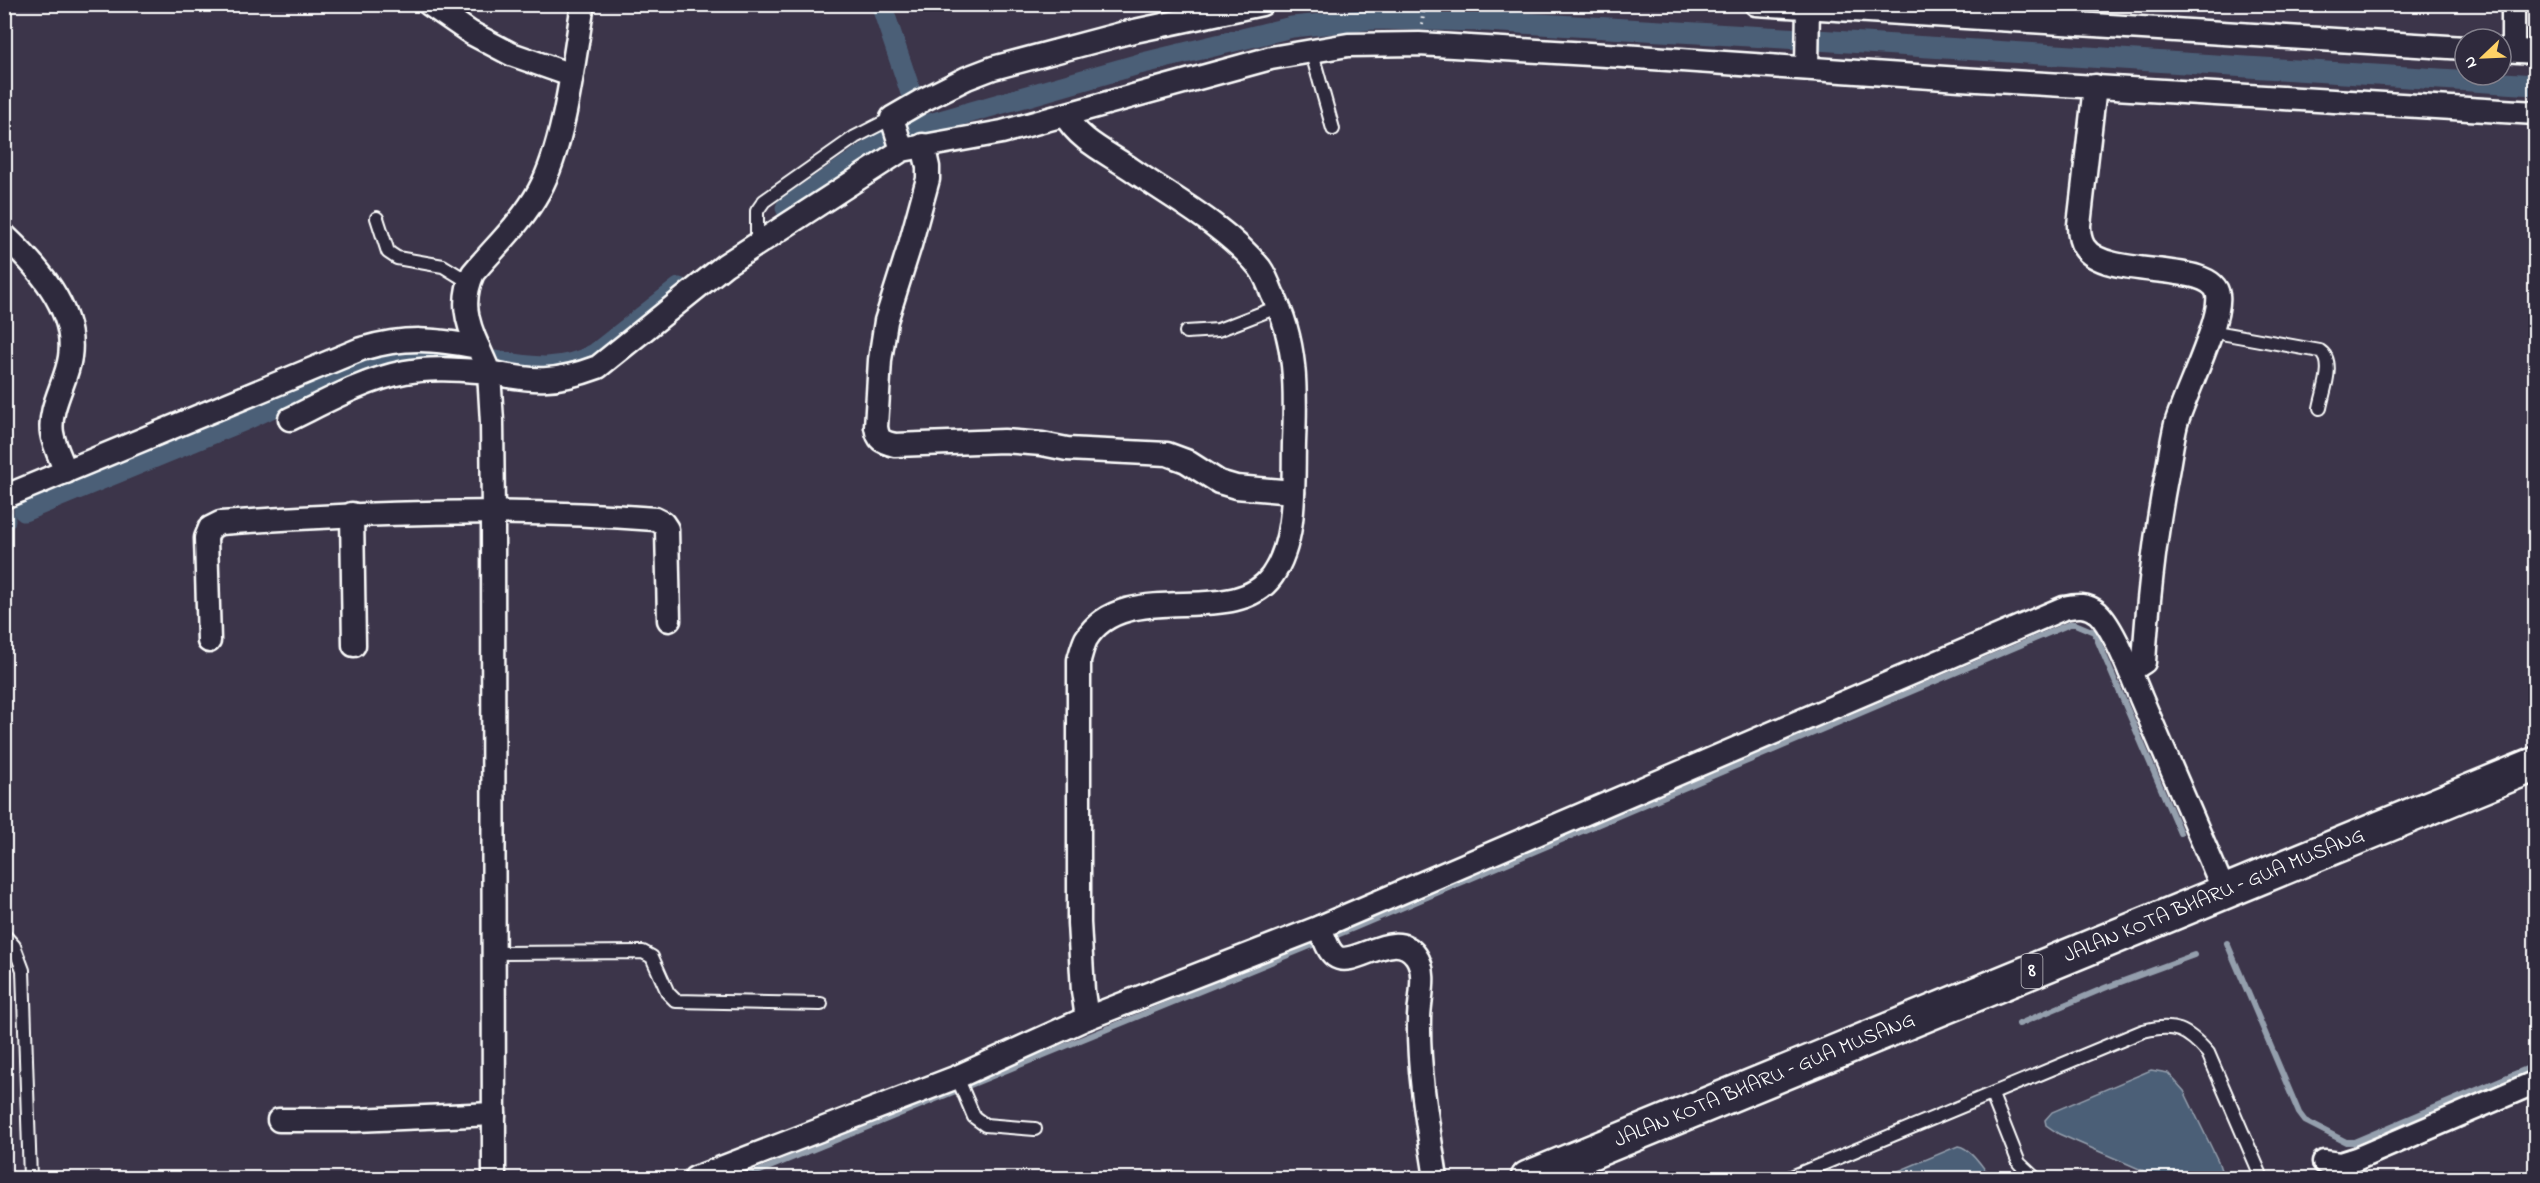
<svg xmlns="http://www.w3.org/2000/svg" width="2540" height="1183" font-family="'Indie Flower',sans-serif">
	<rect width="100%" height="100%" fill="#3c354a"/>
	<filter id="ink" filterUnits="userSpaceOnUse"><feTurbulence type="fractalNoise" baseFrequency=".0167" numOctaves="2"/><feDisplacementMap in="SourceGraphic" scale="12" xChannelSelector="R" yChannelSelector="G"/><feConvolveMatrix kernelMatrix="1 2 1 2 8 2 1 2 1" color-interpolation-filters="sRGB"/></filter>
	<g filter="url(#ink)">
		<g fill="#4c5f77" stroke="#949fad" stroke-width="1.5">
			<polygon points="2151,1070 2168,1073 2184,1091 2218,1161 2221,1170 2218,1178 2160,1178 2059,1134 2046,1125 2045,1120 2052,1112"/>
			<path d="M1958 1146C1972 1148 1983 1169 1992 1178H1882Z"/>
		</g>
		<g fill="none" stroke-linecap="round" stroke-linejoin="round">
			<g stroke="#949fad" stroke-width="6">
				<polyline points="2227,943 2299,1113 2305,1121 2346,1142 2354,1142 2536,1065"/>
				<polyline points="2019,1024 2107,987 2194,955"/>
				<polyline points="743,1178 1354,928 2070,624 2075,624 2094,632 2180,833"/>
			</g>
			<g stroke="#4c5f77" stroke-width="21">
				<polyline points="881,4 912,96"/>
				<polyline points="912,129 1139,64 1292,27 1373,19 1486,21 1784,38 2536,85"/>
				<polyline points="786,208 885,140"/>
				<path d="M496 361C532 368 562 372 595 354L679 288"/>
				<polyline points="24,511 245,420 365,365 401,355 426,353 473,356"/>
				<polyline points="4,520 5,520"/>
			</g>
			<g stroke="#fff" stroke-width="16">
				<g id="lane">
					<polyline points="1311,50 1333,129"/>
					<polyline points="377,218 388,252 397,258 443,266 469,282"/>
					<polyline points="757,244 757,211 764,201 855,137 892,118"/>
					<path d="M2210 331 2320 351C2336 361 2323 391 2320 408"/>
					<polyline points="1186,332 1218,330 1280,306"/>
					<polyline points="4,935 14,946 23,970 30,1178"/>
					<polyline points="493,953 643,952 652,957 668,993 676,1001 821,1004"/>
					<polyline points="957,1077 974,1117 985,1125 1035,1129"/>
					<polyline points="1992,1095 2019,1163 2035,1178"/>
					<path d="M1789 1178 2143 1031C2174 1023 2187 1029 2208 1053L2262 1178"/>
				</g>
			</g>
			<g stroke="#fff" stroke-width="27">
				<g id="street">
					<polyline points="429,4 471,33 511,54 571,75"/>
					<polyline points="1756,4 2465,48"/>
					<polyline points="2501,50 2536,52"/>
					<polyline points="2513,50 2513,4"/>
					<polyline points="1807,68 1808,4"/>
					<path d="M2095 86 2079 225C2079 233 2080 241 2084 247 2106 281 2213 259 2218 295 2222 320 2184 396 2176 424 2172 440 2170 457 2167 473 2155 535 2148 599 2144 662L2130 671"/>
					<path d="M1065 115C1078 140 1108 153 1131 169 1174 199 1227 227 1260 268 1265 275 1269 285 1272 293 1297 340 1296 391 1294 443 1293 485 1297 540 1272 576 1235 630 1124 576 1086 639 1083 645 1081 653 1079 660V923L1083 991 1087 1018"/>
					<path d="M923 145 928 167V179L910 245 886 321 880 360 876 427C878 440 882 442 895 445L1004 441 1042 444 1067 449 1167 454 1186 461 1219 482 1236 487 1293 492"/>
					<polyline points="902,150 1002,132 1271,58 1348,45 1419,44 1623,56 1960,79 2536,113"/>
					<path d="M4 235C36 265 77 309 70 357 67 381 48 408 52 433 54 446 61 459 66 472"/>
					<path d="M478 347C466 321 461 300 473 273 495 247 522 222 539 191 565 144 574 58 583 4"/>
					<path d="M290 419C327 401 364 380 405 372 433 367 462 370 489 372L492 422 493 513 494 1178"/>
					<path d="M4 497 361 349C407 336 433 339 478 347L489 372C533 382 555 383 598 367L725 265 902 150 892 118 923 100 967 78 993 68 1125 33 1262 4"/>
					<polyline points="352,514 354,645"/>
					<path d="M209 641 206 538 210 528 220 523C365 513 510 507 655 519L663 523 667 529 669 620"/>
					<path d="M1320 927C1324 936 1327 950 1335 956 1354 970 1394 925 1416 956 1428 973 1419 1000 1419 1019 1418 1072 1428 1126 1436 1178"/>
					<polyline points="279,1120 356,1120 494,1114"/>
					<polyline points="2324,1162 2340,1164 2356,1159 2536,1082"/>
					<path d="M695 1178 957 1077 1087 1018 1320 927 2064 608C2077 605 2087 604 2098 613 2114 628 2132 676 2141 698 2169 763 2197 827 2224 891"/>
				</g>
			</g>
			<g stroke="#fff" stroke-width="38">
				<g id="primary">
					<path id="s1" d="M1528 1178 2536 764"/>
				</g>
			</g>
			<polyline stroke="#fff" stroke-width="4" stroke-dasharray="1.5 4.5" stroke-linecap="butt" points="1422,25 1424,4"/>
			<use href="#lane" stroke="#2f2a3d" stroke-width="12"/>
			<use href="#street" stroke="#2f2a3d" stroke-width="22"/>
			<use href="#primary" stroke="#2f2a3d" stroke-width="33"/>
		</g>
	</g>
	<g text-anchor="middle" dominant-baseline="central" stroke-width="4.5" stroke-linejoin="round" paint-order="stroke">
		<rect fill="#2f2a3d" stroke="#c1bfc5" stroke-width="1.5" x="2021.5" y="954" width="21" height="34" rx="4.5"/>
		<g font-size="20" font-weight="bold" fill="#fff">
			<text x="2032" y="971">8</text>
		</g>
		<g font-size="21" fill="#fff" stroke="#2f2a3d">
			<text stroke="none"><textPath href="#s1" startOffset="742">JALAN KOTA BHARU – GUA MUSANG</textPath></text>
			<text stroke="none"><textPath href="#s1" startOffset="256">JALAN KOTA BHARU – GUA MUSANG</textPath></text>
		</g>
	</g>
	<rect width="2540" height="1183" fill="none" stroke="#2f2a3d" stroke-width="24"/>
	<rect x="12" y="12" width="2516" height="1159" fill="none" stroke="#fff" stroke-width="2" filter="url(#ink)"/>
	<g transform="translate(2483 57) rotate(247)"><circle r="28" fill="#2f2a3d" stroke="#827f8b" stroke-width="1.5"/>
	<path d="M0-4.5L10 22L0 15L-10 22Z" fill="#ffd166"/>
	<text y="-9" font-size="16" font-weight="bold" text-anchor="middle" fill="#ffffff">N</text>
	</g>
</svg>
